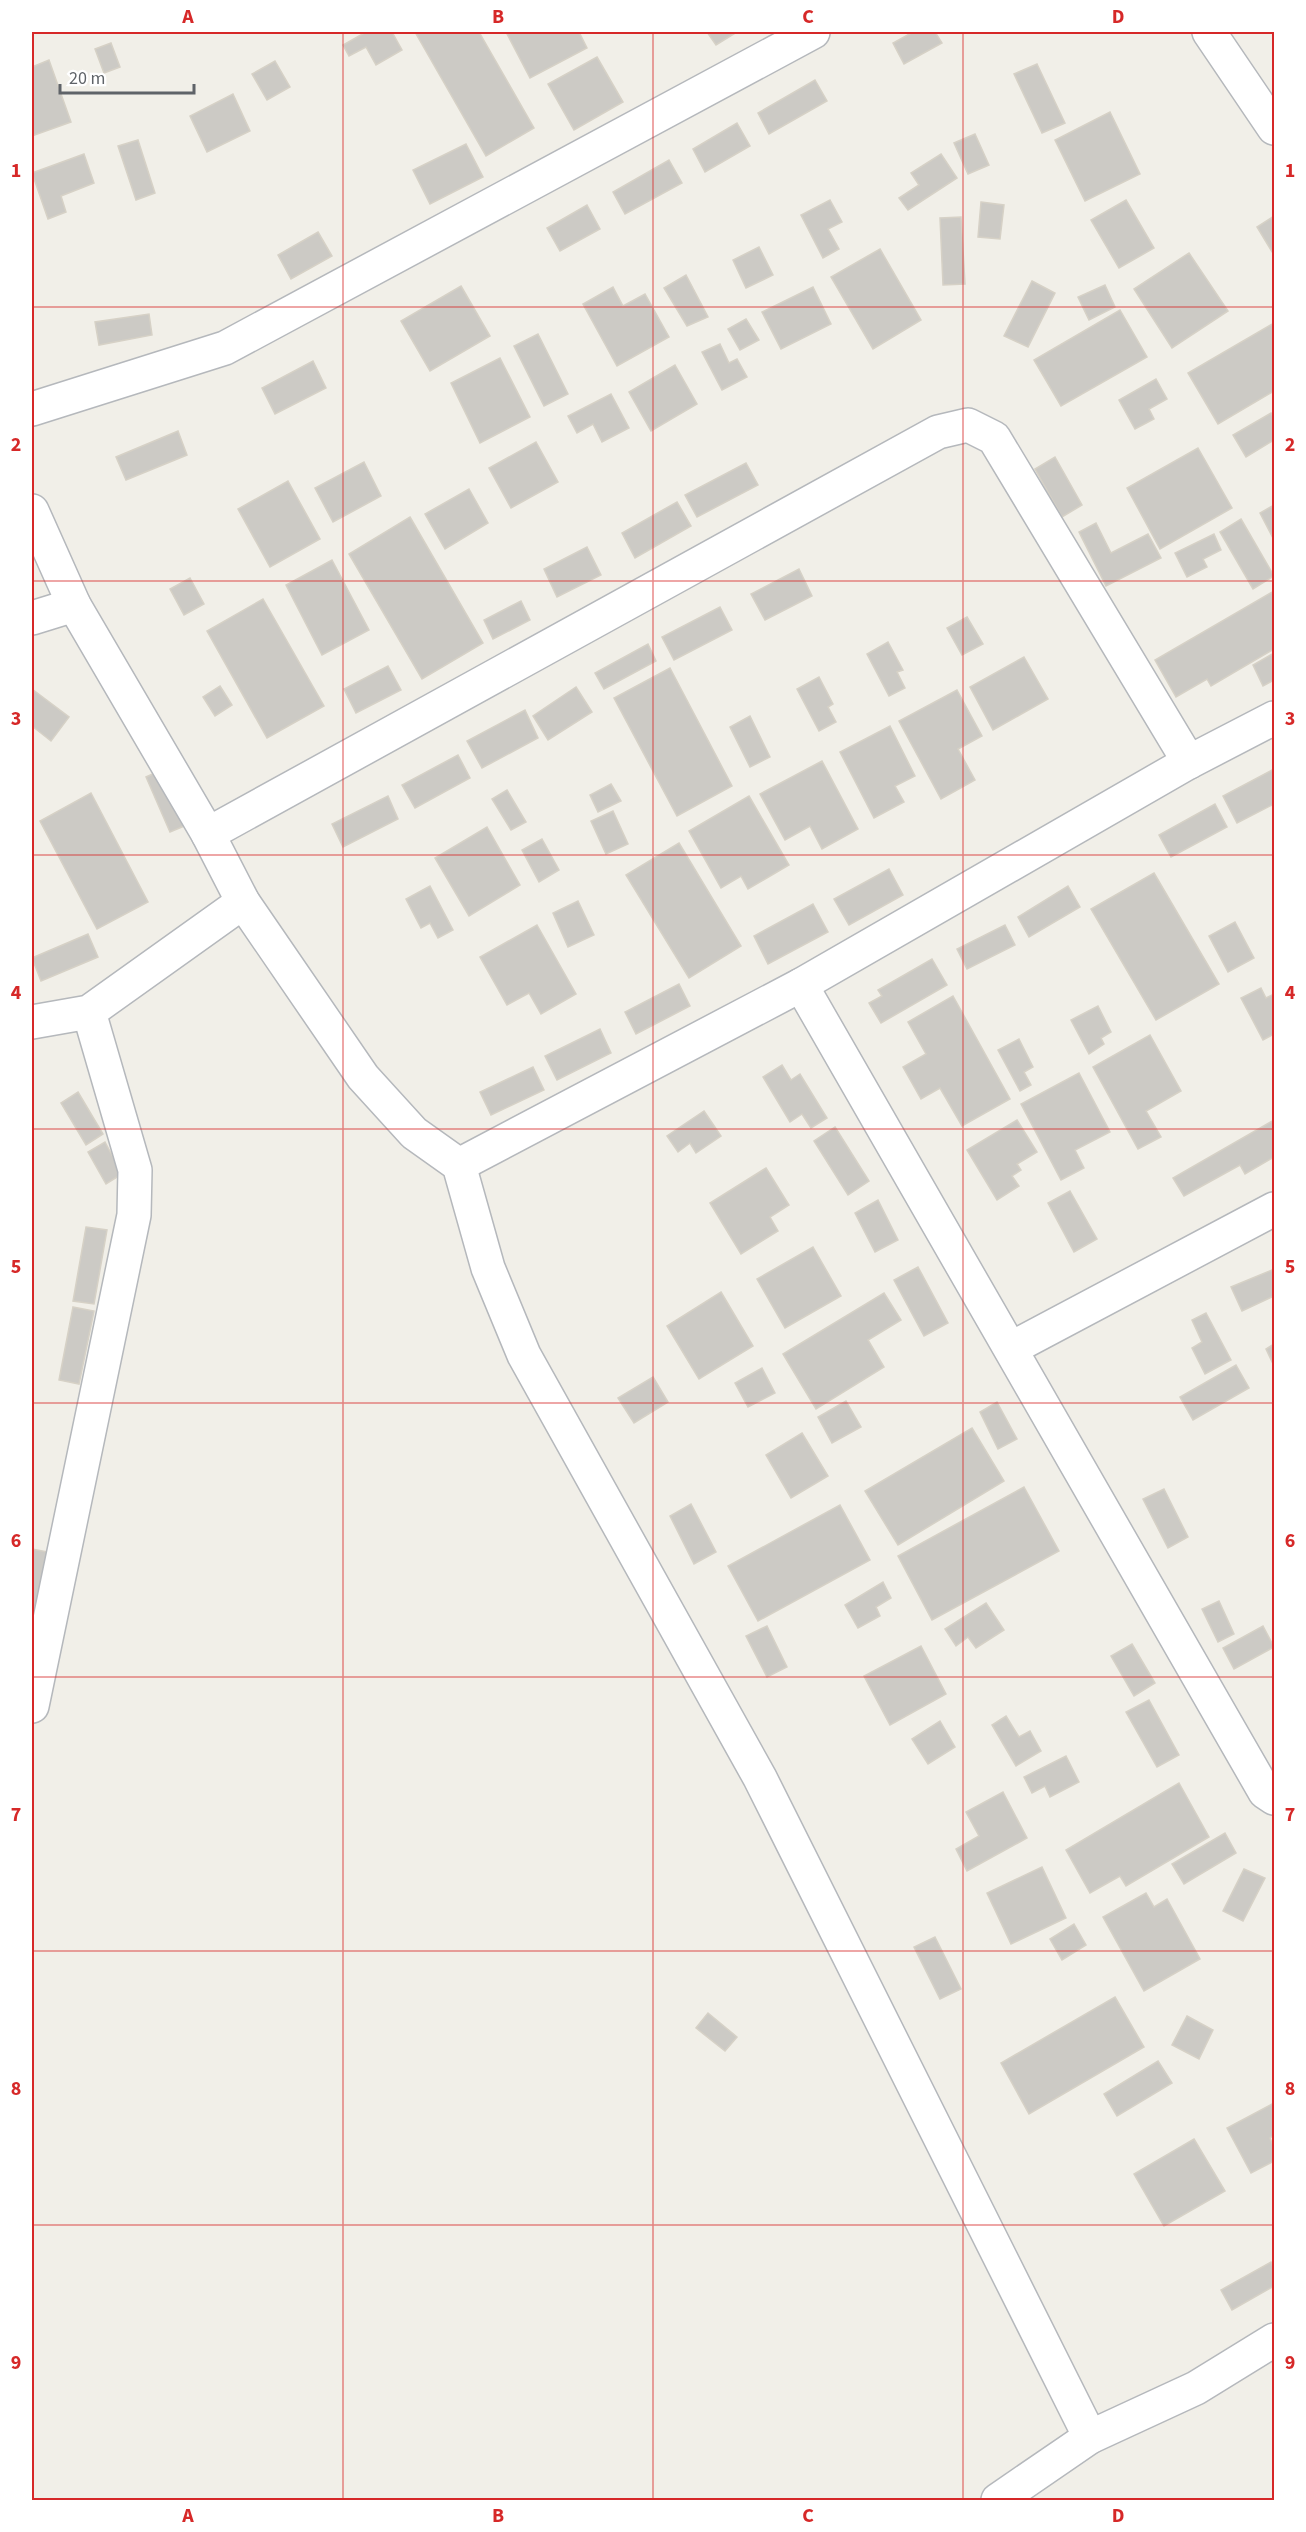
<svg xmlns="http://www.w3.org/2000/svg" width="1306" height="2532" font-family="'Source Sans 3',sans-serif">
	<rect width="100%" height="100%" fill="#f1efe8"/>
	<g fill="#cccac5" stroke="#d6d1c6" stroke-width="1.5">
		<polygon points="366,32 392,32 402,50 376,65 366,47 349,56 343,45"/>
		<polygon points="415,32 479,32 534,128 486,156"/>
		<polygon points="506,32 579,32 587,48 530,78"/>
		<polygon points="707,32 737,32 716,45"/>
		<polygon points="913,32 935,32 942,43 904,64 893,43"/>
		<polygon points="111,43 120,67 104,73 95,49"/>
		<polygon points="597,57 623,102 574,130 548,84"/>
		<polygon points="49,60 71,122 32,136 32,67"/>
		<polygon points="275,61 290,87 267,100 252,74"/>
		<polygon points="1037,64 1065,123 1042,133 1014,74"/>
		<polygon points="815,80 827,101 769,134 758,113"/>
		<polygon points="233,94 250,131 207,152 190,116"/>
		<polygon points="1110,112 1140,174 1085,201 1055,140"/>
		<polygon points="737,123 750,146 705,172 693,149"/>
		<polygon points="975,134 989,165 968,174 954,143"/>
		<polygon points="138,140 155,193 136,200 118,146"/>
		<polygon points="466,144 483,177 430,204 413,170"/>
		<polygon points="84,154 94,183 61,196 66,212 48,219 32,173"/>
		<polygon points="941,154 957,178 908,210 899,198 919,185 911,173"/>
		<polygon points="669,160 682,183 625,214 613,192"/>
		<polygon points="830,200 842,222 828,229 839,249 823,258 801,215"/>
		<polygon points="1126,200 1154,248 1119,268 1091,220"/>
		<polygon points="981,202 1004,205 1000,239 978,237"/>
		<polygon points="587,205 600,229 560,251 547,228"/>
		<polygon points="1274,216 1274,255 1257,227"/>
		<polygon points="961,217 965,284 943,285 940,218"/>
		<polygon points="318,232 332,256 291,279 278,255"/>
		<polygon points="759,247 773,275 746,288 733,260"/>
		<polygon points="880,249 921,320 873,349 831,277"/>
		<polygon points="1189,253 1228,311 1172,348 1134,289"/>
		<polygon points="686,275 708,317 687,326 664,288"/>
		<polygon points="1032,281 1055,293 1028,347 1004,336"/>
		<polygon points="1105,285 1115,307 1089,320 1078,297"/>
		<polygon points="461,286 490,336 430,371 401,321"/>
		<polygon points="613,287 623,306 645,294 669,337 617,366 583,304"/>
		<polygon points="813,287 831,324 781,349 762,312"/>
		<polygon points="1120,310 1147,357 1061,406 1034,360"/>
		<polygon points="149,314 152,335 99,345 95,322"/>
		<polygon points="746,319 759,340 740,350 728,329"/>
		<polygon points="1274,323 1274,391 1218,424 1188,373"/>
		<polygon points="538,334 568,394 544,406 514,346"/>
		<polygon points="720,344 729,363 737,359 747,377 722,390 702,352"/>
		<polygon points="500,358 530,417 480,443 451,383"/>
		<polygon points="313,361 326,388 275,414 262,388"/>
		<polygon points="675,365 697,404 651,431 629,392"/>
		<polygon points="1156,379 1167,399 1149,409 1154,419 1135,429 1119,400"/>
		<polygon points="611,394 629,428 602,442 593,424 577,433 568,416"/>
		<polygon points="1271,413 1274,418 1274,440 1246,457 1233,435"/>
		<polygon points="178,431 187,455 126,480 116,457"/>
		<polygon points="536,442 558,482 511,508 489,468"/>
		<polygon points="1198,448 1232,508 1160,549 1127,488"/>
		<polygon points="1055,457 1082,505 1062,517 1035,469"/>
		<polygon points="364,462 381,496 333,522 315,488"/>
		<polygon points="746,463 758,485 697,517 685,495"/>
		<polygon points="288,481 320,539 270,567 238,509"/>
		<polygon points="469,489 488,523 445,549 425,514"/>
		<polygon points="677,502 691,526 635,558 622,533"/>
		<polygon points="1274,505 1274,540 1260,513"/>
		<polygon points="410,517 483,643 422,679 349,554"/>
		<polygon points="1241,519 1274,576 1253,589 1220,532"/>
		<polygon points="1096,523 1111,553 1148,534 1161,558 1106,586 1079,532"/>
		<polygon points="1214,534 1221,550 1203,559 1207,567 1187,577 1175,553"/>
		<polygon points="587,547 601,575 557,597 544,569"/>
		<polygon points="332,560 369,630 322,655 286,585"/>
		<polygon points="799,569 812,596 765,620 751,594"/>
		<polygon points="190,578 204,604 184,615 170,589"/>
		<polygon points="1274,591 1274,649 1211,686 1207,679 1176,697 1155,660"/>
		<polygon points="263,599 324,706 267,738 207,631"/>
		<polygon points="521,601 530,620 493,639 484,620"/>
		<polygon points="720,607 732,630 674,660 662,637"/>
		<polygon points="967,617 983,644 962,655 947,628"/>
		<polygon points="888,642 903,670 897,672 905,688 889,696 867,654"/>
		<polygon points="648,644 656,661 604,689 595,673"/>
		<polygon points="1274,653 1274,680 1263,686 1253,665"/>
		<polygon points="1024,657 1048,699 993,730 970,687"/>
		<polygon points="388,666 401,690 356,713 344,689"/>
		<polygon points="670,668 732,786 677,816 614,698"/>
		<polygon points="819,677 833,704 828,707 836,722 819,731 797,689"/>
		<polygon points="220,686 232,705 215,716 203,697"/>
		<polygon points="576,687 592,712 548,740 533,716"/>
		<polygon points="32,689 69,717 51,741 32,726"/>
		<polygon points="957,690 982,736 958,749 975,780 941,799 899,721"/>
		<polygon points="525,710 538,738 482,768 467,741"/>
		<polygon points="750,716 770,757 750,767 730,727"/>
		<polygon points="890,726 915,776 895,786 904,802 874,818 840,752"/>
		<polygon points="458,755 470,778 415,808 402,785"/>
		<polygon points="822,761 858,829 822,849 810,826 785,840 760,794"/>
		<polygon points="164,769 189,824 170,832 146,777"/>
		<polygon points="1274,769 1274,804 1237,823 1223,796"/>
		<polygon points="611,784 621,801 598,812 590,795"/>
		<polygon points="507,790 526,822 511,830 492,799"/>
		<polygon points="91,793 148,902 97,929 40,821"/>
		<polygon points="388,796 398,819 343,847 332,824"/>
		<polygon points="749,796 789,865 748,889 741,876 721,888 689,831"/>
		<polygon points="1215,804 1227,827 1171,857 1159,835"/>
		<polygon points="613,811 628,844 606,854 591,821"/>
		<polygon points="487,827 520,885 469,916 435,858"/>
		<polygon points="542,839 559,870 539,882 522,850"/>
		<polygon points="679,843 741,946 689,978 626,875"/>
		<polygon points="889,869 903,895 849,925 834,899"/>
		<polygon points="1154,873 1219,984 1156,1020 1091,909"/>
		<polygon points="430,886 453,930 438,938 430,923 421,928 406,899"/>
		<polygon points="1068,886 1080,907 1029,937 1018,917"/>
		<polygon points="578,901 594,935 568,947 553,913"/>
		<polygon points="813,904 828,932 768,964 754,936"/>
		<polygon points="1235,922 1254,958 1228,972 1209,936"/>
		<polygon points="537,925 576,994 541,1014 529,993 507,1005 480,957"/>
		<polygon points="1005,925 1015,945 967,969 957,949"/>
		<polygon points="88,934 98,957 41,981 32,958"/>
		<polygon points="932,959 947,985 881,1023 869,1003 882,996 878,990"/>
		<polygon points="679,984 690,1006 636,1034 625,1012"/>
		<polygon points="1261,988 1266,998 1274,994 1274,1034 1263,1040 1241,998"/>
		<polygon points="953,996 1010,1099 962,1126 940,1088 921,1099 903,1067 926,1054 908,1022"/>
		<polygon points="1098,1006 1111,1032 1101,1038 1104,1044 1089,1054 1071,1020"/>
		<polygon points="600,1029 611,1053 557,1080 545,1056"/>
		<polygon points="1150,1035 1181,1091 1146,1111 1161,1137 1138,1149 1093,1067"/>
		<polygon points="1019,1039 1033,1067 1024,1072 1031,1085 1020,1091 998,1050"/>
		<polygon points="782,1065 791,1080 800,1074 827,1118 811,1128 802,1114 790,1122 763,1077"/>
		<polygon points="533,1067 544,1090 491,1115 480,1092"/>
		<polygon points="1079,1073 1110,1132 1075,1150 1084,1168 1061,1180 1021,1104"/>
		<polygon points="78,1092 103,1134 86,1145 61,1103"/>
		<polygon points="704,1111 721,1136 696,1153 690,1143 678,1152 667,1136"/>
		<polygon points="1017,1120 1037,1152 1017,1164 1021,1170 1012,1176 1019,1186 997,1200 967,1150"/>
		<polygon points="1274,1120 1274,1157 1245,1174 1240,1165 1184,1196 1173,1178"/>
		<polygon points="835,1127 869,1181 848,1195 814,1141"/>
		<polygon points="105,1142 122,1174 106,1184 88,1152"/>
		<polygon points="766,1168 789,1205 770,1217 778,1231 741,1254 710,1203"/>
		<polygon points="1070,1191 1097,1239 1074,1252 1048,1203"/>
		<polygon points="878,1200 898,1240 875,1252 855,1213"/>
		<polygon points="86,1227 107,1230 94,1304 73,1301"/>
		<polygon points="813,1247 841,1296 785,1328 757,1279"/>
		<polygon points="918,1267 948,1323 924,1336 894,1280"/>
		<polygon points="1272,1270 1274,1276 1274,1296 1242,1311 1231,1287"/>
		<polygon points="721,1292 753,1346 699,1379 667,1326"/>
		<polygon points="884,1293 901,1320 868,1340 884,1367 816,1409 783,1354"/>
		<polygon points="73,1307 94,1311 79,1384 59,1380"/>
		<polygon points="1206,1313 1231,1360 1205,1374 1192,1348 1202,1342 1192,1320"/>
		<polygon points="1274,1344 1274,1366 1266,1349"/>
		<polygon points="1236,1365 1249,1388 1193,1420 1180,1397"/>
		<polygon points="762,1368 775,1393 748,1407 735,1383"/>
		<polygon points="653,1377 668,1402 634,1423 618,1398"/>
		<polygon points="846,1401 861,1427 832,1443 818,1417"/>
		<polygon points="997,1402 1017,1439 998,1449 980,1412"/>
		<polygon points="972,1428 1004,1481 898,1545 865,1491"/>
		<polygon points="802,1433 828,1476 791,1498 766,1455"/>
		<polygon points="1024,1487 1059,1551 932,1620 898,1556"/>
		<polygon points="1164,1489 1188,1537 1168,1548 1143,1499"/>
		<polygon points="691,1504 716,1552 694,1564 670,1516"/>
		<polygon points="840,1505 870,1560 758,1621 728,1566"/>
		<polygon points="32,1549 48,1552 36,1614 32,1613"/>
		<polygon points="883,1582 891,1598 876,1607 880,1616 858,1628 845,1605"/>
		<polygon points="1219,1601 1234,1634 1218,1642 1202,1609"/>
		<polygon points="986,1603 1004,1630 976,1648 968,1637 956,1646 945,1629"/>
		<polygon points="767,1626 787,1667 767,1677 746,1636"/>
		<polygon points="1263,1626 1274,1647 1234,1669 1223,1648"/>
		<polygon points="1132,1644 1155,1683 1134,1696 1111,1656"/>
		<polygon points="921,1646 946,1694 890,1725 864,1676"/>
		<polygon points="1149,1700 1179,1755 1157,1767 1126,1712"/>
		<polygon points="1006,1716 1019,1737 1030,1731 1041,1751 1016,1766 992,1725"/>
		<polygon points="940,1721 955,1747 928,1764 912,1739"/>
		<polygon points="1066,1756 1079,1782 1050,1797 1045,1786 1032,1793 1024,1777"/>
		<polygon points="1179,1783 1209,1837 1126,1886 1120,1876 1090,1893 1066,1850"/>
		<polygon points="1003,1792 1027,1838 967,1871 956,1849 979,1836 966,1812"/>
		<polygon points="1225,1833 1236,1853 1184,1884 1172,1864"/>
		<polygon points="1042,1867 1066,1918 1011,1944 987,1893"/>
		<polygon points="1244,1869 1265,1878 1243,1921 1223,1911"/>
		<polygon points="1146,1893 1154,1907 1167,1899 1200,1959 1144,1991 1103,1917"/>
		<polygon points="1074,1924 1086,1945 1062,1960 1050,1939"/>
		<polygon points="935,1937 961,1989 940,1999 914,1947"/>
		<polygon points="1115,1997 1144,2047 1029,2114 1001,2063"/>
		<polygon points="708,2013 737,2037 725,2051 696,2028"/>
		<polygon points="1187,2016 1213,2030 1199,2059 1172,2045"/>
		<polygon points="1158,2061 1172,2083 1117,2116 1104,2094"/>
		<polygon points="1274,2103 1274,2135 1270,2138 1274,2148 1274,2161 1251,2173 1227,2128"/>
		<polygon points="1194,2139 1225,2191 1164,2226 1134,2174"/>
		<polygon points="1271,2262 1274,2269 1274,2286 1232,2310 1221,2290"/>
	</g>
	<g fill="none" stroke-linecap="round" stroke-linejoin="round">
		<g stroke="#b5b8bc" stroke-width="36">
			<g id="minor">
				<polyline points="1209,32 1274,128"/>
				<polyline points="32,409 225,348 813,32"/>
				<polyline points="32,511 74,605 208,834 243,902 363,1077 414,1133 459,1165 488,1268 524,1355 760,1778 1090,2437"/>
				<polyline points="32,618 74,605"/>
				<polyline points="208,834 938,432 968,425 994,438 1189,762"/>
				<polyline points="801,985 1265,1792 1274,1798"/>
				<polyline points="32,1022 89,1012 243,902"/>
				<polyline points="459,1165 801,985 1189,762 1274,718"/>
				<polyline points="1012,1348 1274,1209"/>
				<polyline points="32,1706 134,1215 135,1170 89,1012"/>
				<polyline points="998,2500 1090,2437 1196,2388 1274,2340"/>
			</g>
		</g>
		<use href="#minor" stroke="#fff" stroke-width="33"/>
	</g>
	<path fill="none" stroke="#d62828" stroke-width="1.5" stroke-opacity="0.55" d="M343 32V2500M653 32V2500M963 32V2500M32 307H1274M32 581H1274M32 855H1274M32 1129H1274M32 1403H1274M32 1677H1274M32 1951H1274M32 2225H1274"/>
	<rect width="1306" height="2532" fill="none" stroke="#ffffff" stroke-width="66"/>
	<path d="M60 84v9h134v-9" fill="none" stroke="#5f6368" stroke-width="3"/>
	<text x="69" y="84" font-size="18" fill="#5f6368" stroke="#ffffff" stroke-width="4.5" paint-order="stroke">20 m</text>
	<rect x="33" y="33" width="1240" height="2466" fill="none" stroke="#d62828" stroke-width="2"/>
	<g font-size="20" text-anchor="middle" font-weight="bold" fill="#d62828">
		<text x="188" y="23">A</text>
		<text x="498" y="23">B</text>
		<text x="808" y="23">C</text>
		<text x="1118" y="23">D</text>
		<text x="16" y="177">1</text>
		<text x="1290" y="177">1</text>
		<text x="16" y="451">2</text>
		<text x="1290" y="451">2</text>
		<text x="16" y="725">3</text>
		<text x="1290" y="725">3</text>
		<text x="16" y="999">4</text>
		<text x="1290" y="999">4</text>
		<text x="16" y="1273">5</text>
		<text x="1290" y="1273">5</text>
		<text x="16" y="1547">6</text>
		<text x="1290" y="1547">6</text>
		<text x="16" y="1821">7</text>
		<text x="1290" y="1821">7</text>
		<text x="16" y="2095">8</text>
		<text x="1290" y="2095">8</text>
		<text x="16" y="2369">9</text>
		<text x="1290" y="2369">9</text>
		<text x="188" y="2522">A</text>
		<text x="498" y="2522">B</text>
		<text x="808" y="2522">C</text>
		<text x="1118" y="2522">D</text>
	</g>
</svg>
